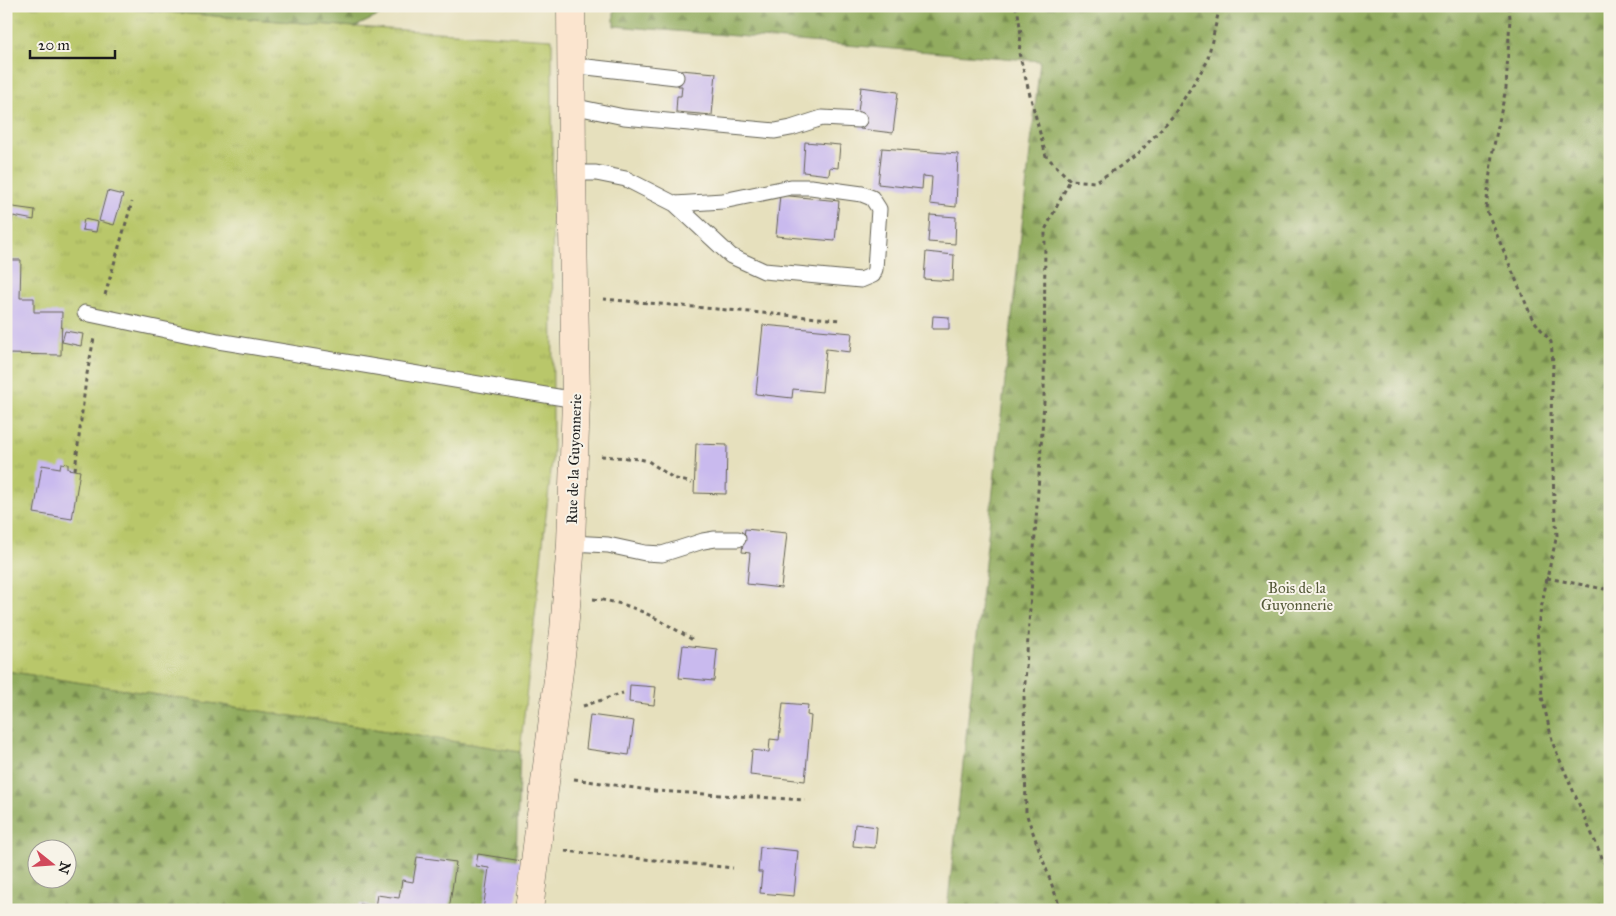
<svg xmlns="http://www.w3.org/2000/svg" width="1616" height="916" font-family="'IM FELL Great Primer',serif">
	<defs>
		<pattern id="grass-tufts" width="24" height="20" patternUnits="userSpaceOnUse" patternTransform="scale(1.25)"><rect width="24" height="20" fill="#b9c76a"/><path d="M3 7l-1-3M5 7V3M7 7l1-3M15 17l-1-3M17 17v-4M19 17l1-3" fill="none" stroke="#9eaa5b"/></pattern>
		<pattern id="forest-firs" width="22" height="20" patternUnits="userSpaceOnUse" patternTransform="scale(1.25)"><rect width="22" height="20" fill="#92ac5e"/><path d="M5 1l3.5 6h-7zM16 11l3.5 6h-7z" fill="#768b4d"/></pattern>
	</defs>
	<rect width="100%" height="100%" fill="#f7f3e8"/>
	<filter id="ink" filterUnits="userSpaceOnUse"><feTurbulence type="fractalNoise" baseFrequency=".02" numOctaves="2"/><feDisplacementMap in="SourceGraphic" scale="10" xChannelSelector="R" yChannelSelector="G"/><feConvolveMatrix kernelMatrix="1 2 1 2 8 2 1 2 1" color-interpolation-filters="sRGB"/></filter>
	<filter id="wash" filterUnits="userSpaceOnUse"><feTurbulence type="fractalNoise" baseFrequency=".0096" numOctaves="4" result="noise"/><feDisplacementMap in="SourceGraphic" scale="20" xChannelSelector="R" yChannelSelector="G"/><feGaussianBlur stdDeviation="1.12" result="paint"/><feColorMatrix in="noise" values="0 0 0 0 0 0 0 0 0 0 0 0 0 0 0 0 0 1.4 0 .05"/><feComposite in="paint" operator="in"/></filter>
	<g filter="url(#wash)">
		<rect width="100%" height="100%" fill="#e6e0bd"/>
		<polygon fill="url(#grass-tufts)" stroke="#6a7243" points="6,6 90,6 355,27 552,39 553,452 520,752 6,671"/>
		<g fill="url(#forest-firs)" stroke="#57643d" fill-rule="evenodd">
			<polygon points="90,6 399,6 355,27"/>
			<polygon points="614,6 1610,6 1610,910 947,910 1040,61 614,26"/>
			<path d="M6 671 520 752 514 910H6ZM38 848H68V878H38Z"/>
		</g>
		<g id="blocks">
			<g fill="#c9baee">
				<polygon points="680,70 716,73 712,115 676,112 677,96 681,96 682,86 678,86"/>
				<polygon points="861,87 898,92 893,133 860,129 862,113 858,112"/>
				<polygon points="805,142 840,145 838,168 830,167 829,175 803,172"/>
				<polygon points="882,148 958,154 956,207 930,204 932,177 923,176 922,189 878,184"/>
				<polygon points="107,191 123,195 114,225 99,221"/>
				<polygon points="780,195 839,201 835,241 776,236"/>
				<polygon points="6,206 35,210 34,220 13,216 10,234 6,234"/>
				<polygon points="930,215 956,217 955,244 928,242"/>
				<polygon points="84,219 98,222 96,232 82,230"/>
				<polygon points="926,252 954,255 953,281 924,279"/>
				<polygon points="6,260 21,260 20,298 34,298 34,312 62,312 61,355 6,354"/>
				<polygon points="933,316 949,317 949,329 932,329"/>
				<polygon points="763,325 852,333 850,352 826,349 822,392 793,389 792,398 756,394"/>
				<polygon points="65,331 83,334 81,346 62,342"/>
				<polygon points="696,444 727,445 726,494 694,493"/>
				<polygon points="61,463 68,464 68,469 80,471 72,519 34,513 42,465 60,468"/>
				<polygon points="745,529 787,533 781,588 747,584 750,553 742,552"/>
				<polygon points="683,645 717,649 714,681 679,678"/>
				<polygon points="630,685 656,687 654,705 629,702"/>
				<polygon points="783,703 808,705 807,715 811,716 805,781 750,775 752,750 769,752 770,739 779,740"/>
				<polygon points="590,715 634,721 629,755 586,749"/>
				<polygon points="855,824 877,827 875,848 853,846"/>
				<polygon points="760,847 798,851 794,896 760,893 762,872 758,872"/>
				<polygon points="478,854 522,861 515,910 483,910 489,868 476,866"/>
				<polygon points="417,857 456,862 449,910 359,910 360,904 375,907 377,895 399,898 402,880 413,882"/>
			</g>
		</g>
	</g>
	<g filter="url(#ink)">
		<use href="#blocks" fill-opacity="0" stroke="#636154" stroke-width="1"/>
		<g fill="none" stroke-linecap="round" stroke-linejoin="round">
			<g stroke="#636154" stroke-width="17">
				<g id="lane">
					<polyline points="571,67 587,67 676,77"/>
					<polyline points="572,106 624,117 775,131 791,128 822,118 859,120"/>
					<polyline points="572,173 596,173 626,179 675,204 731,256 764,271 861,280 873,275 875,269 879,209 872,198 862,194 811,187 791,187 723,201 675,204"/>
					<polyline points="85,313 218,341 576,400"/>
					<polyline points="571,543 608,545 645,553 662,554 703,541 715,539 738,539"/>
				</g>
			</g>
			<g stroke="#636154" stroke-width="29">
				<polyline id="secondary" points="529,910 564,631 571,543 576,400 572,173 571,6"/>
			</g>
			<g stroke="#636154" stroke-width="3" stroke-dasharray="4 4" stroke-linecap="butt">
				<polyline points="1015,6 1018,13 1021,34 1019,53 1046,156 1070,180 1095,182 1135,157 1173,116 1207,62 1220,6"/>
				<polyline points="1509,6 1510,18 1506,88 1492,155 1486,209 1532,318 1551,342 1553,364 1551,415 1554,500 1557,535 1547,578 1537,630 1542,697 1553,744 1610,876"/>
				<polyline points="105,295 132,202"/>
				<polyline points="603,299 841,320"/>
				<polyline points="601,456 640,459 648,461 673,478 692,483"/>
				<polyline points="75,470 86,379 94,338"/>
				<polyline points="1547,578 1604,589 1610,580"/>
				<path d="M593 599C632 602 660 620 693 640"/>
				<polyline points="583,706 623,693"/>
				<polyline points="574,779 655,791 805,800"/>
				<polyline points="565,851 733,868"/>
				<polyline points="1061,910 1026,813 1024,697 1044,402 1045,230 1070,180"/>
			</g>
			<use href="#lane" stroke="#fff" stroke-width="15"/>
			<use href="#secondary" stroke="#fbe5cf" stroke-width="28"/>
		</g>
	</g>
	<g text-anchor="middle" dominant-baseline="central" stroke-width="4" stroke-linejoin="round" paint-order="stroke">
		<g font-size="15" fill="#1c1c1c" stroke="#f7f3e8">
			<text transform="translate(574 459) rotate(-88)">Rue de la Guyonnerie</text>
		</g>
		<g font-size="15" fill="#535837" stroke="#f7f3e8">
			<text x="1297" y="588">Bois de la<tspan x="1297" dy="17">Guyonnerie</tspan></text>
		</g>
	</g>
	<rect width="1616" height="916" fill="none" stroke="#f7f3e8" stroke-width="25"/>
	<g transform="translate(52 864) rotate(107)"><circle r="24" fill="#f7f3e8" stroke="#9f9d96"/>
	<path d="M0-4L9 19L0 12L-9 19Z" fill="#d1495b"/>
	<text y="-8" font-size="14" font-weight="bold" text-anchor="middle" fill="#1c1c1c">N</text>
	</g>
	<path d="M30 50v8h85v-8" fill="none" stroke="#1c1c1c" stroke-width="2.5"/>
	<text x="38" y="50" font-size="15" fill="#1c1c1c" stroke="#f7f3e8" stroke-width="4" paint-order="stroke">20 m</text>
</svg>
